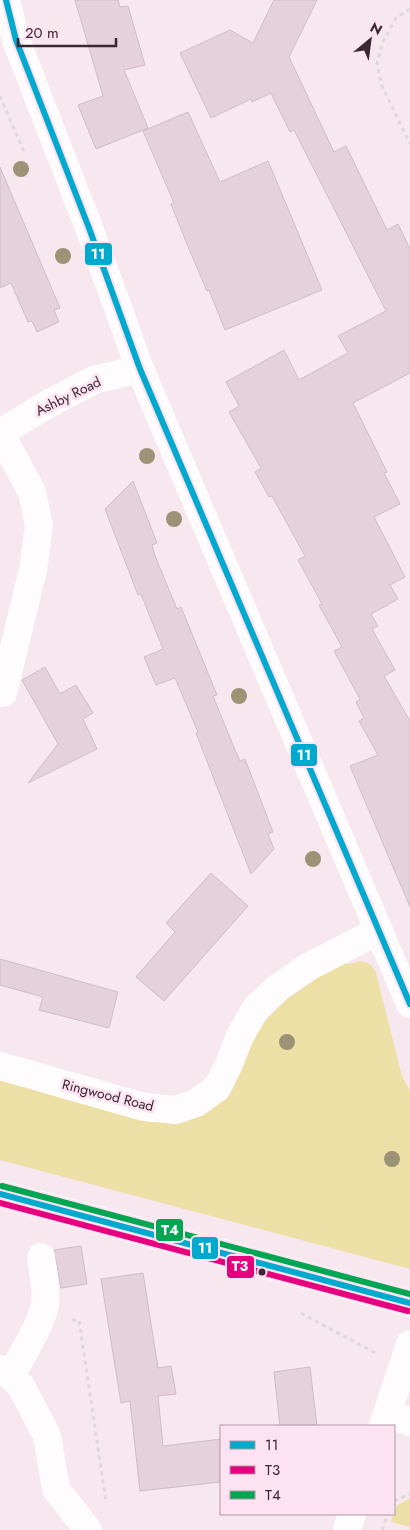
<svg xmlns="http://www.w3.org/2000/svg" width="410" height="1530" font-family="Jost,sans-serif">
	<rect width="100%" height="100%" fill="#f7e8f0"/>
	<g fill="#ede0a6">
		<path d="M359 961C368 962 372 964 376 973L402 1076 410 1091V1269L0 1160V1077L162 1120 247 1045 265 1021 287 999 340 962 350 964Z"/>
		<polygon points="410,1498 410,1527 391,1522 396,1506"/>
	</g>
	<g fill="#e5d1dc" stroke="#cdbec6">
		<polygon points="75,0 118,0 120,7 128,6 145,65 124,70 148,128 96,149 78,105 103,96"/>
		<polygon points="274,0 317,0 289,57 334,152 346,146 387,230 398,224 410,249 410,373 353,403 387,472 384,473 400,504 374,517 405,577 390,585 398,599 371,614 378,626 372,629 395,670 384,676 410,721 410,907 350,766 378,755 359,721 364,718 356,702 360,699 334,651 342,647 319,605 322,604 298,560 305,556 272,496 269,497 255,472 261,468 229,412 239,406 226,382 284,350 299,380 348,353 338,336 386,311 294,130 290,132 271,93 252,102 251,99 211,118 180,53 230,30 253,43"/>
		<polygon points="188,112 220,182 268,161 322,290 225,330 209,290 207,291 189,249 171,204 174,203 143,131"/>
		<polygon points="0,167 60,308 54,310 59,322 37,332 32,321 28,322 11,283 0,288"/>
		<polygon points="133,481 157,543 152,545 155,556 177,609 181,607 217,695 213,696 235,750 240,761 245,759 273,832 268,834 274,849 251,874 196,733 198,732 175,678 156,685 144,657 163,649 141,594 138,595 105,509"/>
		<polygon points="45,667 60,694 76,685 93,713 83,719 97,749 28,783 58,744 22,680"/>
		<polygon points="211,873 248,906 164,1001 136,977 175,932 166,923"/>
		<polygon points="0,959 118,992 109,1028 39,1010 43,997 0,985"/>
		<polygon points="81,1246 87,1284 61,1288 54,1250"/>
		<polygon points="143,1273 158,1368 171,1366 176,1394 158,1396 163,1446 221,1439 221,1482 140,1491 130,1401 121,1403 101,1279"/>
		<polygon points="310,1367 317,1426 280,1426 274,1372"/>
	</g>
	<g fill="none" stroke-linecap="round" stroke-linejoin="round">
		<g stroke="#ddd8db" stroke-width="3" stroke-dasharray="4 4" stroke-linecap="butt">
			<polyline points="410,9 396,18 382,43 377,64 382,86 410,144"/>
			<polyline points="0,96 25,154"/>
			<polyline points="301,1313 375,1353"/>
			<polyline points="72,1320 79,1320 106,1502"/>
			<polyline points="394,1501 410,1494"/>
			<polyline points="382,1530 388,1514"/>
		</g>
		<g stroke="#fefcfd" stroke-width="28">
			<polyline points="6,0 16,40 89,228 140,369 410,1004"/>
			<polyline points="0,433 32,492 39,526 33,570 3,693"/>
			<polyline points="0,433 48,404 94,380 140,369"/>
			<polyline points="0,1066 144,1107 176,1110 196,1103 217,1088 229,1064 240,1036 256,1008 279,987 308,967 378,931"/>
			<polyline points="0,1369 11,1376 21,1386 47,1436 56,1489 88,1530"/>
			<path d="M11 1376C20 1358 42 1323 45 1305 47 1289 43 1273 41 1257"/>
			<polyline points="388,1413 410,1422"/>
			<polyline points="383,1426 410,1344"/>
			<polyline points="347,1530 352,1514"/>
		</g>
		<polyline stroke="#fefcfd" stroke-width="28" points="0,1194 410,1303"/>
		<g stroke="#fde2f1" stroke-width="10">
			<g id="bus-1">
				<polyline points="6,0 16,40 89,228 140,369 410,1004"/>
				<polyline points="0,1194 410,1303"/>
			</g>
		</g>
		<g stroke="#fde2f1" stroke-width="10">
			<polyline id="bus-2" points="0,1203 408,1311"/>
		</g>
		<g stroke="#fde2f1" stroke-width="10">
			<polyline id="bus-3" points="2,1186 410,1294"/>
		</g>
		<use href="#bus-1" stroke="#00a9ce" stroke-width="6"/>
		<use href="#bus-2" stroke="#e5007d" stroke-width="6"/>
		<use href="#bus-3" stroke="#00a651" stroke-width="6"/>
	</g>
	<g fill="#9c9275">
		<circle cx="21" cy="169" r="8"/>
		<circle cx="63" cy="256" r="8"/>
		<circle cx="147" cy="456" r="8"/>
		<circle cx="174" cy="519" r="8"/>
		<circle cx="239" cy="696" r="8"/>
		<circle cx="313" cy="859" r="8"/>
		<circle cx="287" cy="1042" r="8"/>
		<circle cx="392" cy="1159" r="8"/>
	</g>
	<circle fill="#392832" stroke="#fde2f1" stroke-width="2" cx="262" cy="1272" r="4.5"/>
	<g text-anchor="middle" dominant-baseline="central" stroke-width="5" stroke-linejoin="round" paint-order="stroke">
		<g font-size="14" fill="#392832" stroke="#fde2f1">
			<text transform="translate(68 396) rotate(-26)">Ashby Road</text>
			<text transform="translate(108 1095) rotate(14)">Ringwood Road</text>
		</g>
	</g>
	<g stroke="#fde2f1" stroke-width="2">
		<rect x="84" y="242" width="29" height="24" rx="5" fill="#00a9ce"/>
		<rect x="290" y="743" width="28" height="24" rx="5" fill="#00a9ce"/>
		<rect x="155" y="1218" width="29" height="24" rx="5" fill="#00a651"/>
		<rect x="191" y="1236" width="28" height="24" rx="5" fill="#00a9ce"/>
		<rect x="226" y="1255" width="29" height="24" rx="5" fill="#e5007d"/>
	</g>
	<g font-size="14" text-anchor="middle" font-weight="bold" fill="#fff">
		<text x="98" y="259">11</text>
		<text x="304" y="760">11</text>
		<text x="170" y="1235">T4</text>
		<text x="205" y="1253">11</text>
		<text x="240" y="1271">T3</text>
	</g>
	<rect x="220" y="1425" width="175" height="90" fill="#fde2f1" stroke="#af98a5"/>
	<rect x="230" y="1441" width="25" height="8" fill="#00a9ce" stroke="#af98a5"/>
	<text x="265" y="1450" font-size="15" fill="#392832">11</text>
	<rect x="230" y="1466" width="25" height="8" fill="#e5007d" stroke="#af98a5"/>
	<text x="265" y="1475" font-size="15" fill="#392832">T3</text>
	<rect x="230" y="1491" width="25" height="8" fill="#00a651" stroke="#af98a5"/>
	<text x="265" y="1500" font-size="15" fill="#392832">T4</text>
	<g transform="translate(370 40) rotate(29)" stroke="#fde2f1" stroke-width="4" paint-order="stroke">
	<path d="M0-4L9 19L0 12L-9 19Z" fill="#392832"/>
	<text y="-8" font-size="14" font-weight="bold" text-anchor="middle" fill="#392832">N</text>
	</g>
	<path d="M18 38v8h98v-8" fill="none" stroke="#392832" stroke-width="2.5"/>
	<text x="25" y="38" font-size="15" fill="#392832" stroke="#fde2f1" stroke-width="4" paint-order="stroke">20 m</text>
</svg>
